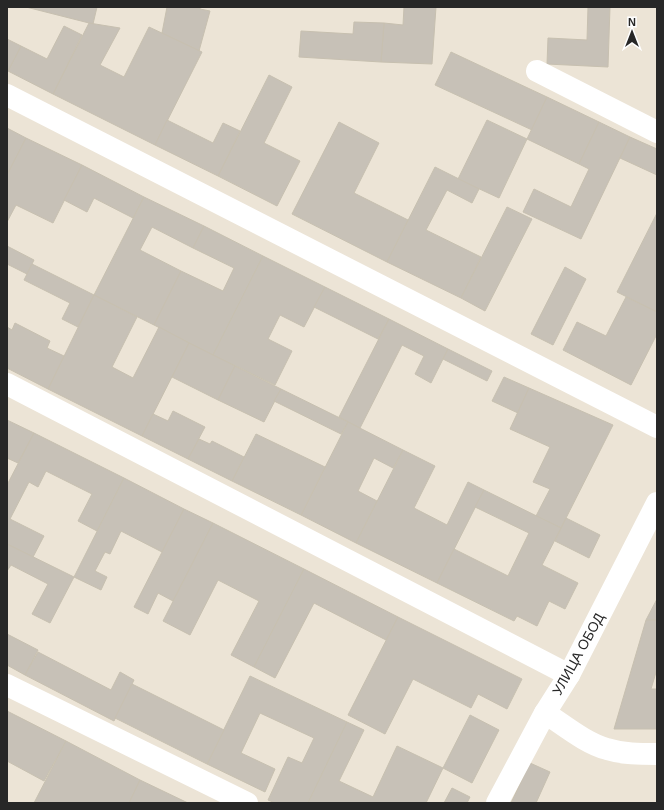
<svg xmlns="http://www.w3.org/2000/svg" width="664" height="810" font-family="Helvetica,sans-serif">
	<rect width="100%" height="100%" fill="#ece4d6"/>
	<g fill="#c7c1b7" stroke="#c7c0b0">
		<polygon points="26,7 97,7 93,24"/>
		<polygon points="167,7 200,7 200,9 210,11 199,51 162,33"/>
		<polygon points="404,7 436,7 432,64 381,62 384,23 403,25"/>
		<polygon points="588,7 610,7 608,67 547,64 548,38 587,40"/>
		<polygon points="354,22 384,23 381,62 299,57 301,31 353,34"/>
		<polygon points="89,23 120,28 100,65 124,77 149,27 202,52 155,145 53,94"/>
		<polygon points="64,26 82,35 53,94 8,71 21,46 47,59"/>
		<polygon points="7,39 21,46 8,71 7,70"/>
		<polygon points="451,52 547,97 532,130 435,85"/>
		<polygon points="269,75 292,87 264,143 300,161 277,206 218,176"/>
		<polygon points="547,97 599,122 579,164 527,139"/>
		<polygon points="167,120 213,143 223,123 240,131 218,176 155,145"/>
		<polygon points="487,120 527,139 499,198 458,179"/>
		<polygon points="339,122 379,143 354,193 408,220 387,262 292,214"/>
		<polygon points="599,122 630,137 581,239 523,212 534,189 571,207 589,169 579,164"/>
		<polygon points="7,128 26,138 7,175"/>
		<polygon points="630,137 657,149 657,175 620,158"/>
		<polygon points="26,138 82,165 53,223 16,205 7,222 7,175"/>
		<polygon points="82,165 144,197 133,218 94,198 87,212 64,200"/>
		<polygon points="435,167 479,189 472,203 447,190 426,230 481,257 461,298 387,262"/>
		<polygon points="144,197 204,226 193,248 152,227 140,250 181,271 154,325 94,295"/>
		<polygon points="507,207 532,219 485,311 461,298"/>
		<polygon points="657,213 657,312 617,292"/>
		<polygon points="204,226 263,256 213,355 154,325 181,271 223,291 234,268 193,248"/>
		<polygon points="7,246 34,260 27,274 7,264"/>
		<polygon points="263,256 325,287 304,327 280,315 268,339 292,351 275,385 213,355"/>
		<polygon points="32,264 94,295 78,327 62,319 70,303 24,280"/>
		<polygon points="565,267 586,279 553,345 531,334"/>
		<polygon points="325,287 389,319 378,339 314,307"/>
		<polygon points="94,295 137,317 112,367 133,378 159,327 189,343 142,436 48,389"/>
		<polygon points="626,297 657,312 657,334 631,385 563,350 577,322 606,336"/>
		<polygon points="389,319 448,349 431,383 415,374 424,356 402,345 360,428 339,417"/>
		<polygon points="15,323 50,341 47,348 64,356 48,389 7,368 7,327 12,330"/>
		<polygon points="189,343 235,366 218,400 172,377"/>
		<polygon points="448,349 492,371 487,381 443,359"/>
		<polygon points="235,366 281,389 264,422 218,400"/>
		<polygon points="504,377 529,388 518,413 492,401"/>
		<polygon points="529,388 613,425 561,528 536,516 550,489 533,482 550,447 510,429"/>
		<polygon points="281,389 348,422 341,434 274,401"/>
		<polygon points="173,411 205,427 188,459 142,436 153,414 168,421"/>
		<polygon points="7,420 34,433 18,463 7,458"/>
		<polygon points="348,422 403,450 393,468 374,458 358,491 377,501 356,543 301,515"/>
		<polygon points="34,433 124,478 97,531 78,521 92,494 46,471 38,487 29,482 10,519 44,536 33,557 7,544 7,485"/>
		<polygon points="256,434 325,467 301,515 232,481"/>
		<polygon points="199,439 210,444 212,441 244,457 232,481 188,459"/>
		<polygon points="403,450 435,466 414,508 447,525 468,482 484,490 437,583 356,543"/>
		<polygon points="124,478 184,509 162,552 121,531 110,554 105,552 95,571 107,577 101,590 74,577"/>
		<polygon points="484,490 561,528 542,565 578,583 565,609 549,601 537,626 517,616 514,621 437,583 454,549 508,576 529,533 475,507"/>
		<polygon points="184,509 213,523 173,601 158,593 148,614 134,607"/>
		<polygon points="566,518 600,535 589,558 555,541"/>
		<polygon points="213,523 304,569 254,667 231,655 259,601 218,580 190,635 163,621"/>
		<polygon points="7,544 74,577 50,623 32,614 48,584 11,565 7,571"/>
		<polygon points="304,569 398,617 386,640 314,603 275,678 254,667"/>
		<polygon points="657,599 657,620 646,620"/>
		<polygon points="398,617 522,679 507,709 478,694 471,708 413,679 385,734 348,715"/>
		<polygon points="646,620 657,620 657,669 651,689 657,689 657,729 614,729"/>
		<polygon points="7,634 38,650 25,675 7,665"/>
		<polygon points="38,652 111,690 120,672 134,680 114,721 25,675"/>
		<polygon points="250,676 347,722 308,803 275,803 268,800 288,757 302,763 314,738 260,713 241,753 275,769 265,792 207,764"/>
		<polygon points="132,684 224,730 207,764 115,718"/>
		<polygon points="7,711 66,741 44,781 7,761"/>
		<polygon points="470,715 499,730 472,783 443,768"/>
		<polygon points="347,722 364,730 339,781 373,797 397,746 443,768 426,803 308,803"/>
		<polygon points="66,741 140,780 129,803 34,803"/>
		<polygon points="530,763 550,772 536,803 511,803"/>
		<polygon points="140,780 188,803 129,803"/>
		<polygon points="452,788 470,797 467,803 444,803"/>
	</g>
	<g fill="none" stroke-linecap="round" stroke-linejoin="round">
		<g stroke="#fff" stroke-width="22">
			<polyline points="537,71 657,132"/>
			<polyline points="7,95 657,427"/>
			<polyline points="7,384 569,675"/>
			<polyline points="7,685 247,803"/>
			<path d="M545 713C564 725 585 743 607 749 623 754 640 754 657 754"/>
			<polyline points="497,803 545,713 569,675 657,503"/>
		</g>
	</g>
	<g text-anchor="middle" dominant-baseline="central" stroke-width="4" stroke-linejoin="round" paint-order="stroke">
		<g font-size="14" fill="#272727" stroke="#fff">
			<text transform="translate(578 654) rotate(-61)">УЛИЦА ОБОД</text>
		</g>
	</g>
	<rect width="664" height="810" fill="none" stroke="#272727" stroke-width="16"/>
	<g transform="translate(632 32)" stroke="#ffffff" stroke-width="3" paint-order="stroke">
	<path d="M0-3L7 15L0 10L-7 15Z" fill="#272727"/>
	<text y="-6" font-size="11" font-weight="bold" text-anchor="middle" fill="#272727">N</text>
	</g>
</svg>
